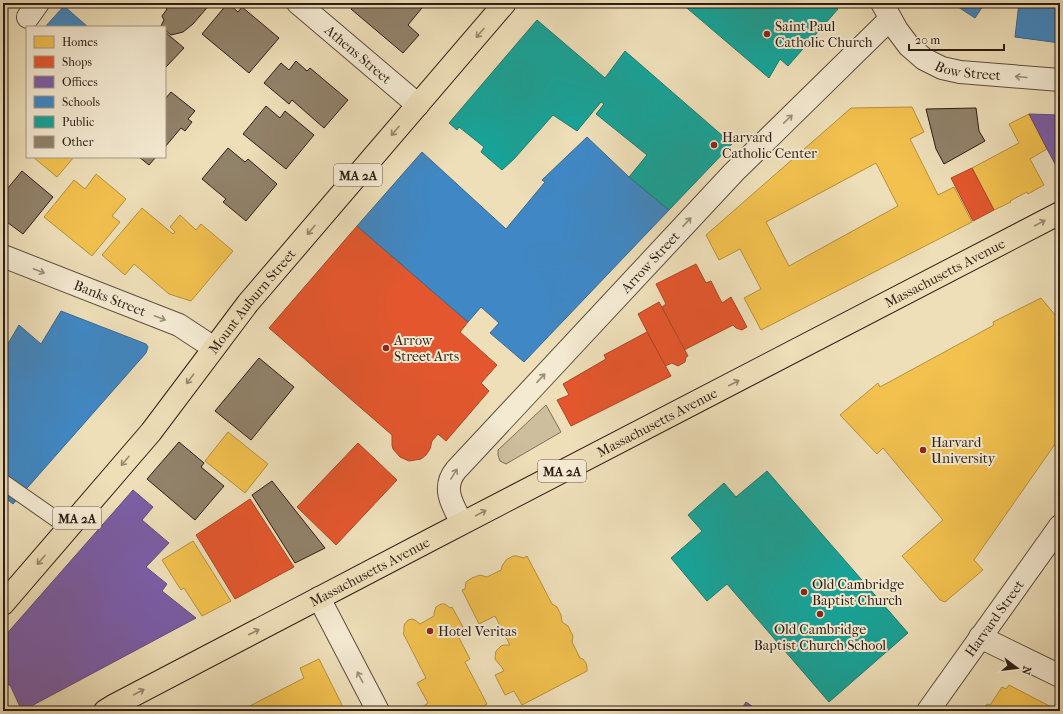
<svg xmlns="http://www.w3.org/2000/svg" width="1063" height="714" font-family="'IM FELL French Canon',serif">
	<rect width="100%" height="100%" fill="#eedfb9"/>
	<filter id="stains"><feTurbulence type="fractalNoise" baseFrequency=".005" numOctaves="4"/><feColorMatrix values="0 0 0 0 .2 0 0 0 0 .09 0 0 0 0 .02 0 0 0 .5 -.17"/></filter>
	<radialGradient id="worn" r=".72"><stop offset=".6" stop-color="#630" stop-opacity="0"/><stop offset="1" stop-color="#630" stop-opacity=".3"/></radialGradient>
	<polygon fill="#cdbe9d" stroke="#7d6e58" points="546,405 561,432 506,464 500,461 498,455 498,450"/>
	<g fill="#f2c14e" stroke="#b7903d" fill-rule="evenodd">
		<path d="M912 107 924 132 910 139 938 195 954 187 972 222 761 330 744 298 761 289 740 249 719 260 706 235 851 108ZM876 163 898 206 789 266 766 222Z"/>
		<polygon points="1029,114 1047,149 1030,159 1044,185 1028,194 1027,192 1010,201 1011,202 994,210 972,168 1019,143 1009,124"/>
		<polygon points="33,157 74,157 57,177"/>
		<polygon points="96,174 126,199 112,216 120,222 92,256 44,217 74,180 85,189"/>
		<polygon points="142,208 173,234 175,232 170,227 180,215 196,230 201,224 233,251 191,301 169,294 134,264 125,275 102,255"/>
		<polygon points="1041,298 1060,321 1060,437 974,560 983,570 945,602 940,600 902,556 943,520 883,448 877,454 840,415 878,383 880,387 994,325 993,322"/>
		<polygon points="228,432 268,464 245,493 205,461"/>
		<polygon points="193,541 231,601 202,616 184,588 181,590 162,560"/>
		<polygon points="513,556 517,556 524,558 527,556 552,604 557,607 561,615 562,622 568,626 573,636 572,642 580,658 583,659 586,663 587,667 587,671 522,705 514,691 505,695 495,675 504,671 501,666 499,664 495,659 496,651 501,646 504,645 510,645 495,616 479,624 462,590 465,589 466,582 472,578 480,575 487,577 501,570 502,566 506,560"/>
		<polygon points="441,604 445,604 450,608 452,607 463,627 458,636 470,659 465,662 487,704 480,708 481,711 424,711 422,707 428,703 417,683 426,678 403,633 404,632 404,625 408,620 412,619 415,620 420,624 434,616 434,613 436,607"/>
		<polygon points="319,659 345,711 240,711 304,678 300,668"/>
		<polygon points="1009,685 1059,711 982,711 987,704 990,705 1002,687 1006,689"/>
	</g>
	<g fill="#e4572e" stroke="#ad4626">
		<polygon points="972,168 994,210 973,221 951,178"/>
		<polygon points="357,226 468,322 460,332 497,365 481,383 489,391 446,441 438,434 432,441 430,449 426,455 421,459 409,461 400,457 393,449 392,445 392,435 269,328"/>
		<polygon points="696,264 706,283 711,281 722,303 731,297 747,327 742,330 736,328 733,325 684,350 662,307 666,304 656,284"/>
		<polygon points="659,302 688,356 686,357 685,362 678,366 672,363 665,366 638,314"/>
		<polygon points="647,332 671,376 571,426 557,400 569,395 563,384 606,359 604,355"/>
		<polygon points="358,443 397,480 336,545 297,507"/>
		<polygon points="250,499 294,567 235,599 196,535"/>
	</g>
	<g fill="#7b5ea7" stroke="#644b7b">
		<polygon points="1029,114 1060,115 1060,173 1047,149"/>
		<polygon points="133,490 153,507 142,520 169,543 146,567 167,584 162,591 196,618 22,711 10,685 3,685 3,638"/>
		<polygon points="746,702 759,711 740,711"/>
	</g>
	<g fill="#3f88c5" stroke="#3a6890">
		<polygon points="952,3 985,3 975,18"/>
		<polygon points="1019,3 1060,3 1060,43 1015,37"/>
		<polygon points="64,6 88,27 45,27"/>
		<polygon points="587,137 629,177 669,210 524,362 490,333 499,323 481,307 468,322 357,226 422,152 506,229 545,182 542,180"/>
		<polygon points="61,311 146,344 148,347 146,353 13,504 3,496 3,352 19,325 41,344"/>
	</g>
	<g fill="#17a398" stroke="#1e7b70">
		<polygon points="681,3 831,3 838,9 788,66 780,59 769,78"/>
		<polygon points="537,20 605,78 625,51 732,144 669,210 629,177 647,155 596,114 604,104 601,102 577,131 553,115 514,159 502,170 481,152 484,147 459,127 457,130 449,123"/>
		<polygon points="767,471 908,633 829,702 727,584 707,601 671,558 702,531 688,515 724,483 736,497"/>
	</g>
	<g fill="#91826a" stroke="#2d1e14">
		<polygon points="163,3 211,3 193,24 183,32 171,35 165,30 165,27 161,26 164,20 162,16 167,9 162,4"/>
		<polygon points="228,3 238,12 242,7 279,38 249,73 202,34"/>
		<polygon points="356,3 426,3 408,25 419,35 403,53 351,9"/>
		<polygon points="165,32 184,48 165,68"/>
		<polygon points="296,61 307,71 310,68 348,100 324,128 292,100 289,104 264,83 281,63 289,70"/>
		<polygon points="171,92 195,111 188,119 192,122 185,131 181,128 165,147 165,99"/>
		<polygon points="266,106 280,118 285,111 314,135 286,169 243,134"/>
		<polygon points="976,108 979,131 985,141 944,164 936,149 926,109"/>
		<polygon points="228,148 245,162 248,159 277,184 246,221 223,202 226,199 202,179"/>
		<polygon points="139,157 156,157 149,165"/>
		<polygon points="22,171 53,197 23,234 3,219 3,194"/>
		<polygon points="259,358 294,387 251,440 215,411"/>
		<polygon points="179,442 204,463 201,467 224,486 195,520 147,479"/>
		<polygon points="272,481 325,548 295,563 252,495"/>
	</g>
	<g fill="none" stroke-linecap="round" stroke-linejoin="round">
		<g stroke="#5d4e3d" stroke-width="17">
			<polyline id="service" points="3,482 69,528"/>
		</g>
		<g stroke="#5d4e3d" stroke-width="24">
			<g id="minor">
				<path id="s1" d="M298 3 418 105"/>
				<polyline points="28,17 38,3"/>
				<path id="s2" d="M3 256 179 325 214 348"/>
				<path id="s3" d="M462 523C453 506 441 488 456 470L734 172 890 19"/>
				<polyline points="319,598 378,711"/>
				<polyline points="980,637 1060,676"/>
			</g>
		</g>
		<g stroke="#5d4e3d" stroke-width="24">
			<g id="tertiary">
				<path id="s4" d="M882 3 897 30 909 46 924 59 942 68 960 72 1060 80"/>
				<path id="s5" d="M928 711 1060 526"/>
			</g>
		</g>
		<g stroke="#2d1e14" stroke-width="24">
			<g id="primary">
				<path id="s6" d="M3 604 151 432 248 303 505 3"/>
				<path id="s7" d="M105 711 113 706 434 538 1060 213"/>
			</g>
		</g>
		<use href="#service" stroke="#f4ead2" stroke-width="15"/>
		<use href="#minor" stroke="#f4ead2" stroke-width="22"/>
		<use href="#tertiary" stroke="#f4ead2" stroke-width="22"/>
		<use href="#primary" stroke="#eedfb9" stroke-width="22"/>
	</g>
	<defs><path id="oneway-shaft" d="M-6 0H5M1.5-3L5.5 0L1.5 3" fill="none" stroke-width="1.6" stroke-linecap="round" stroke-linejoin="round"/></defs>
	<g stroke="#97886f">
		<use href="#oneway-shaft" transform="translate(480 33) rotate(131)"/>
		<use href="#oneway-shaft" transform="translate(395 131) rotate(131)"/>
		<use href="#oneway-shaft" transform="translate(1040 223) rotate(-28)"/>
		<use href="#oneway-shaft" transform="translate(311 230) rotate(131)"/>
		<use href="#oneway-shaft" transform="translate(190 379) rotate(127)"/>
		<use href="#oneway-shaft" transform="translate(734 383) rotate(-27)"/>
		<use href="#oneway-shaft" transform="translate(125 461) rotate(130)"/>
		<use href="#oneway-shaft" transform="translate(481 513) rotate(-28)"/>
		<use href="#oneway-shaft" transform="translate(41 560) rotate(131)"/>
		<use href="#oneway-shaft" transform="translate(254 632) rotate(-27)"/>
		<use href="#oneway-shaft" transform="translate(139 692) rotate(-28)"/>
	</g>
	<g stroke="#9a8e7c">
		<use href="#oneway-shaft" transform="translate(1021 77) rotate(-175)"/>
		<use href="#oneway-shaft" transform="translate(788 119) rotate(-44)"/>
		<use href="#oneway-shaft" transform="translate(687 222) rotate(-47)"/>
		<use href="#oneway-shaft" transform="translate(39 271) rotate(21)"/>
		<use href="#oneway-shaft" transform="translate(160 318) rotate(21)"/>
		<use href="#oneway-shaft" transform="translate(541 378) rotate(-47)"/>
		<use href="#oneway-shaft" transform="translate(454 474) rotate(-58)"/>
		<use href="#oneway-shaft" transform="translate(360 677) rotate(-118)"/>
	</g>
	<g fill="#8f2418" stroke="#f4ead2" stroke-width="1.5">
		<circle cx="767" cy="34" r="4"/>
		<circle cx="714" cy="145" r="4"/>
		<circle cx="386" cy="348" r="4"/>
		<circle cx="923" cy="450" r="4"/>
		<circle cx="804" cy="592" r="4"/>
		<circle cx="820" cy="614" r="4"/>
		<circle cx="430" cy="631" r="4"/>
	</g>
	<g text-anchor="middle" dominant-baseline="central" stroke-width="4" stroke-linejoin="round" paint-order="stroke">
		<g fill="#f4ead2" stroke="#695b4d" stroke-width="1">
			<rect x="334" y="164" width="48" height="22" rx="3"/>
			<rect x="538" y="460" width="48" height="22" rx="3"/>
			<rect x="53" y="507" width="48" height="22" rx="3"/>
		</g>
		<g font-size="13" font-weight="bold" fill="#2d1e14">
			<text x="358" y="175">MA 2A</text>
			<text x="562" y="471">MA 2A</text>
			<text x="77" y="518">MA 2A</text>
		</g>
		<g font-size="14" fill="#2d1e14" stroke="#f4ead2" text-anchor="start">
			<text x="775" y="26">Saint Paul<tspan x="775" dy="16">Catholic Church</tspan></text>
			<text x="722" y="137">Harvard<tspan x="722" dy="16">Catholic Center</tspan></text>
			<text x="394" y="340">Arrow<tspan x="394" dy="16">Street Arts</tspan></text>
			<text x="931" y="442">Harvard<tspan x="931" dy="16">University</tspan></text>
			<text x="812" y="584">Old Cambridge<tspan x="812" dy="16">Baptist Church</tspan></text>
			<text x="820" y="629" text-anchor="middle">Old Cambridge<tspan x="820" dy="16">Baptist Church School</tspan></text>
			<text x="438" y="631">Hotel Veritas</text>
		</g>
		<g font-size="14" fill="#2d1e14" stroke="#f4ead2">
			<text stroke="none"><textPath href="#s1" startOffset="79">Athens Street</textPath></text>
			<text stroke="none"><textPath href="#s4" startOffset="117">Bow Street</textPath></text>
			<text stroke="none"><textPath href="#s3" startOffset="342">Arrow Street</textPath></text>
			<text stroke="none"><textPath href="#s7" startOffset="947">Massachusetts Avenue</textPath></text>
			<text stroke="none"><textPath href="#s2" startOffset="115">Banks Street</textPath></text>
			<text stroke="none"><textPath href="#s6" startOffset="392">Mount Auburn Street</textPath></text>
			<text stroke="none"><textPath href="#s7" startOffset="623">Massachusetts Avenue</textPath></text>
			<text stroke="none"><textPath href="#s7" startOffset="299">Massachusetts Avenue</textPath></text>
			<text stroke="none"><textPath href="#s5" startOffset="114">Harvard Street</textPath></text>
		</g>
	</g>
	<rect width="1063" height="714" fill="none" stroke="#eedfb9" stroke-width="16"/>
	<rect x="4" y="4" width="1055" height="706" fill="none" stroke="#2d1e14" stroke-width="2"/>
	<rect x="8" y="8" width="1047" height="698" fill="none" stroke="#2d1e14"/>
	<rect x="26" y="26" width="140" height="132" fill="#f4ead2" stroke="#a49886"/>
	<rect x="34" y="36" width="20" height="12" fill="#f2c14e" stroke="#a49886"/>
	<text x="62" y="46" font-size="12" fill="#2d1e14">Homes</text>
	<rect x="34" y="56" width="20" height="12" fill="#e4572e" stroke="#a49886"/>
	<text x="62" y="66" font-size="12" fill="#2d1e14">Shops</text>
	<rect x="34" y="76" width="20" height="12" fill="#7b5ea7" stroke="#a49886"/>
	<text x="62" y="86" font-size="12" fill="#2d1e14">Offices</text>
	<rect x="34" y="96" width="20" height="12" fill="#3f88c5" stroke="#a49886"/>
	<text x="62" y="106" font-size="12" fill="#2d1e14">Schools</text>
	<rect x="34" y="116" width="20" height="12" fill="#17a398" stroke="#a49886"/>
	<text x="62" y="126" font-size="12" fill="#2d1e14">Public</text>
	<rect x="34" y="136" width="20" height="12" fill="#91826a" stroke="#a49886"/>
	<text x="62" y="146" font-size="12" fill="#2d1e14">Other</text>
	<g transform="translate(1017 668) rotate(105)" stroke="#f4ead2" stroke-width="3" paint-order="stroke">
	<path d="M0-3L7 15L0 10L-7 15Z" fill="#2d1e14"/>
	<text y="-6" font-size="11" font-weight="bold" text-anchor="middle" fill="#2d1e14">N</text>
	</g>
	<path d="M909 44v6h95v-6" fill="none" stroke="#2d1e14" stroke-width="2"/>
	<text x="915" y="44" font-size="12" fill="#2d1e14" stroke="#f4ead2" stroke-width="3" paint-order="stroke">20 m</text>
	<rect width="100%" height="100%" filter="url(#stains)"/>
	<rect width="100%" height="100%" fill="url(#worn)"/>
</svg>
